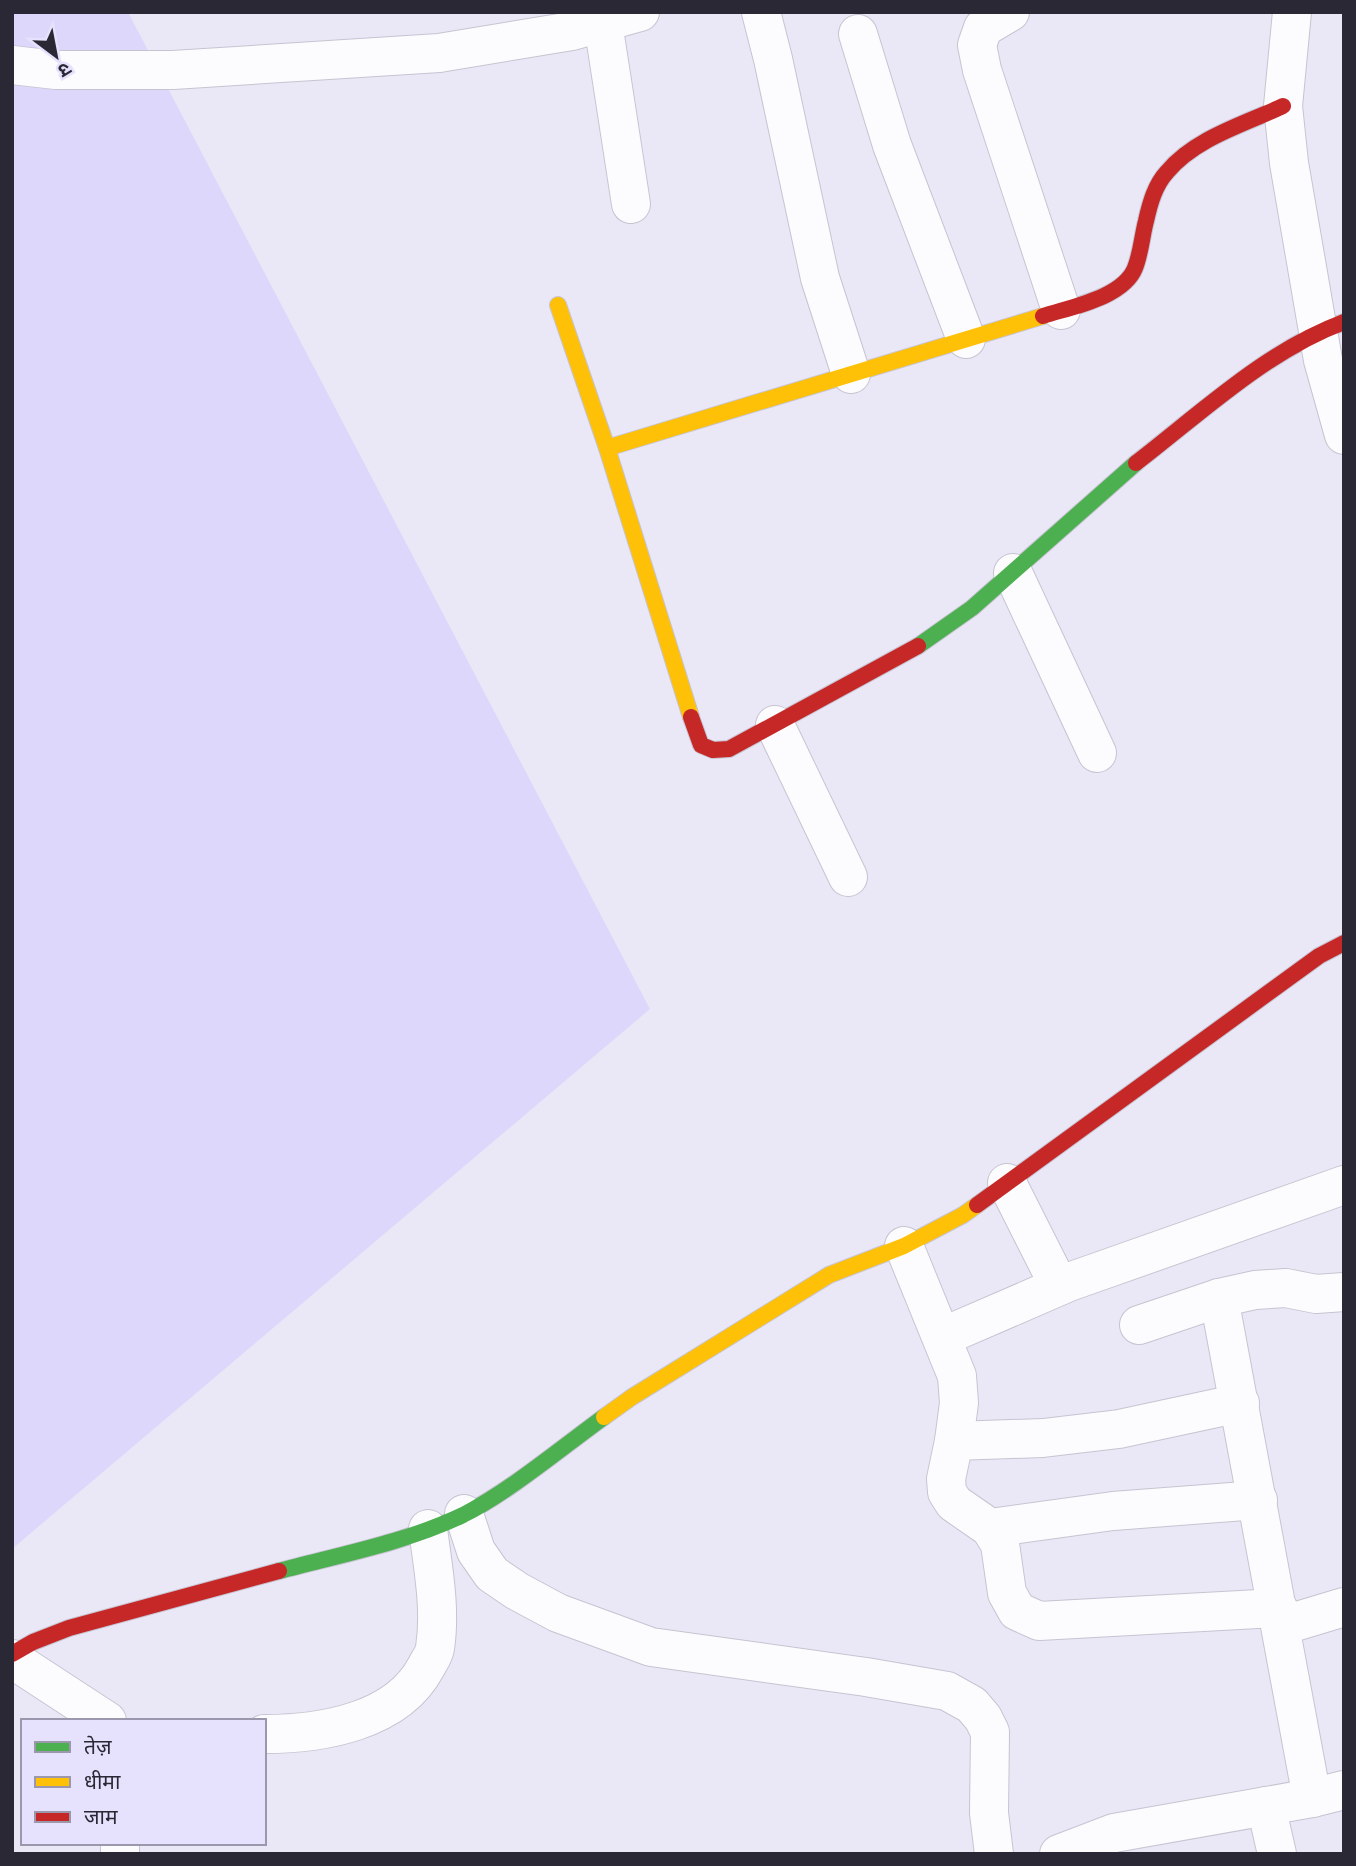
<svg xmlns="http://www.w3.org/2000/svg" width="1356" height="1866" font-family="'Source Sans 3','Noto Sans Devanagari',sans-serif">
	<rect width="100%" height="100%" fill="#eae8f7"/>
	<polygon fill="#ddd7fb" points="12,12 128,12 650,1009 12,1549"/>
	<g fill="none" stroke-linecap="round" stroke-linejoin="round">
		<g stroke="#c7c4d1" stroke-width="40">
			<g id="street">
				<polyline points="761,12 773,59 820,278 851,374"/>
				<polyline points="1010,12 983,28 977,45 982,70 1061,310"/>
				<polyline points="1292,12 1283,106 1289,163 1323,360 1344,435"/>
				<polyline points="603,23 631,204"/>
				<polyline points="858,34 892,145 966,339"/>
				<polyline points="12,65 56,70 173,70 439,53 572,31 640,12"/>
				<polyline points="1013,573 1097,753"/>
				<polyline points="775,725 848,877"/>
				<polyline points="1007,1183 1059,1286"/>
				<polyline points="904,1246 957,1376 959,1403 954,1441 946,1479 947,1492 954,1503 990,1528 1000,1544 1007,1593 1017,1611 1039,1621 1278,1608"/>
				<polyline points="1219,1298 1312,1798"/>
				<polyline points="1139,1325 1219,1298 1255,1290 1286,1288 1316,1294 1344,1292"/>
				<polyline points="942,1337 1069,1282 1344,1185"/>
				<polyline points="954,1441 1043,1438 1119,1429 1240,1403"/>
				<polyline points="464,1514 476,1551 492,1574 517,1591 558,1613 651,1647 866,1677 947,1691 972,1705 983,1718 990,1732 989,1813 994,1854"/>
				<polyline points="990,1528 1113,1511 1258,1500"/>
				<polyline points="1281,1626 1344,1607"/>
				<polyline points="12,1659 107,1721"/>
				<path d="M264 1734C321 1734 397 1722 426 1667 429 1661 434 1655 435 1648 441 1609 433 1568 428 1529"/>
				<polyline points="1266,1806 1277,1854"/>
				<polyline points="120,1854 120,1843"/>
				<polyline points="1059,1854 1114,1833 1312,1798 1344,1790"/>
			</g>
		</g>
		<g stroke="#c7c4d1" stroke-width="18">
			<g id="fast">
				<polyline points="918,646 972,608 1136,463"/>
				<path d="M279 1571C339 1555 407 1542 463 1515 510 1491 560 1449 604 1417"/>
			</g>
		</g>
		<g stroke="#c7c4d1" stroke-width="18">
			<g id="slow">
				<polyline points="558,305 607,448 691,717"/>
				<polyline points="607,448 1043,316"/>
				<polyline points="604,1417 632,1397 829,1275 904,1246 963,1215 977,1205"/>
			</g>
		</g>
		<g stroke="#c7c4d1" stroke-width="18">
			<g id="jam">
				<path d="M1043 316C1070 307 1123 298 1135 268 1141 253 1142 236 1146 221 1150 203 1155 185 1167 172 1195 138 1245 124 1283 106"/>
				<path d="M1136 463C1201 413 1266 351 1344 322"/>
				<polyline points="691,717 701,745 713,750 729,749 918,646"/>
				<polyline points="977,1205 1319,956 1344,943"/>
				<polyline points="12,1654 33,1642 69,1628 279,1571"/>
			</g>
		</g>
		<use href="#street" stroke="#fcfcfe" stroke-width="38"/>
		<use href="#fast" stroke="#4caf50" stroke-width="16"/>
		<use href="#slow" stroke="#ffc107" stroke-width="16"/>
		<use href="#jam" stroke="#c62828" stroke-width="16"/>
	</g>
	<rect width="1356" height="1866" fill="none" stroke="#2b2835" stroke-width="28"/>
	<rect x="21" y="1719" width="245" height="126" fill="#e6e2fd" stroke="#9b98ad" stroke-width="2"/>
	<rect x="35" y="1742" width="35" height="10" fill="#4caf50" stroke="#9b98ad" stroke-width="2"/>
	<text x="84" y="1754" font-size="21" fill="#2b2835">तेज़</text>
	<rect x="35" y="1777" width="35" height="10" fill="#ffc107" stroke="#9b98ad" stroke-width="2"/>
	<text x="84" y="1789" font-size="21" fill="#2b2835">धीमा</text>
	<rect x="35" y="1812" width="35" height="10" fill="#c62828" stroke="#9b98ad" stroke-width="2"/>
	<text x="84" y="1824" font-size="21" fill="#2b2835">जाम</text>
	<g transform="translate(56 56) rotate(148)" stroke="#e6e2fd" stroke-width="5" paint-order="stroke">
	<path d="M0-5L12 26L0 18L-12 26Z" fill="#2b2835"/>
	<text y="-10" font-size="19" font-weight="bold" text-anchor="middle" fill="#2b2835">उ</text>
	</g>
</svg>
